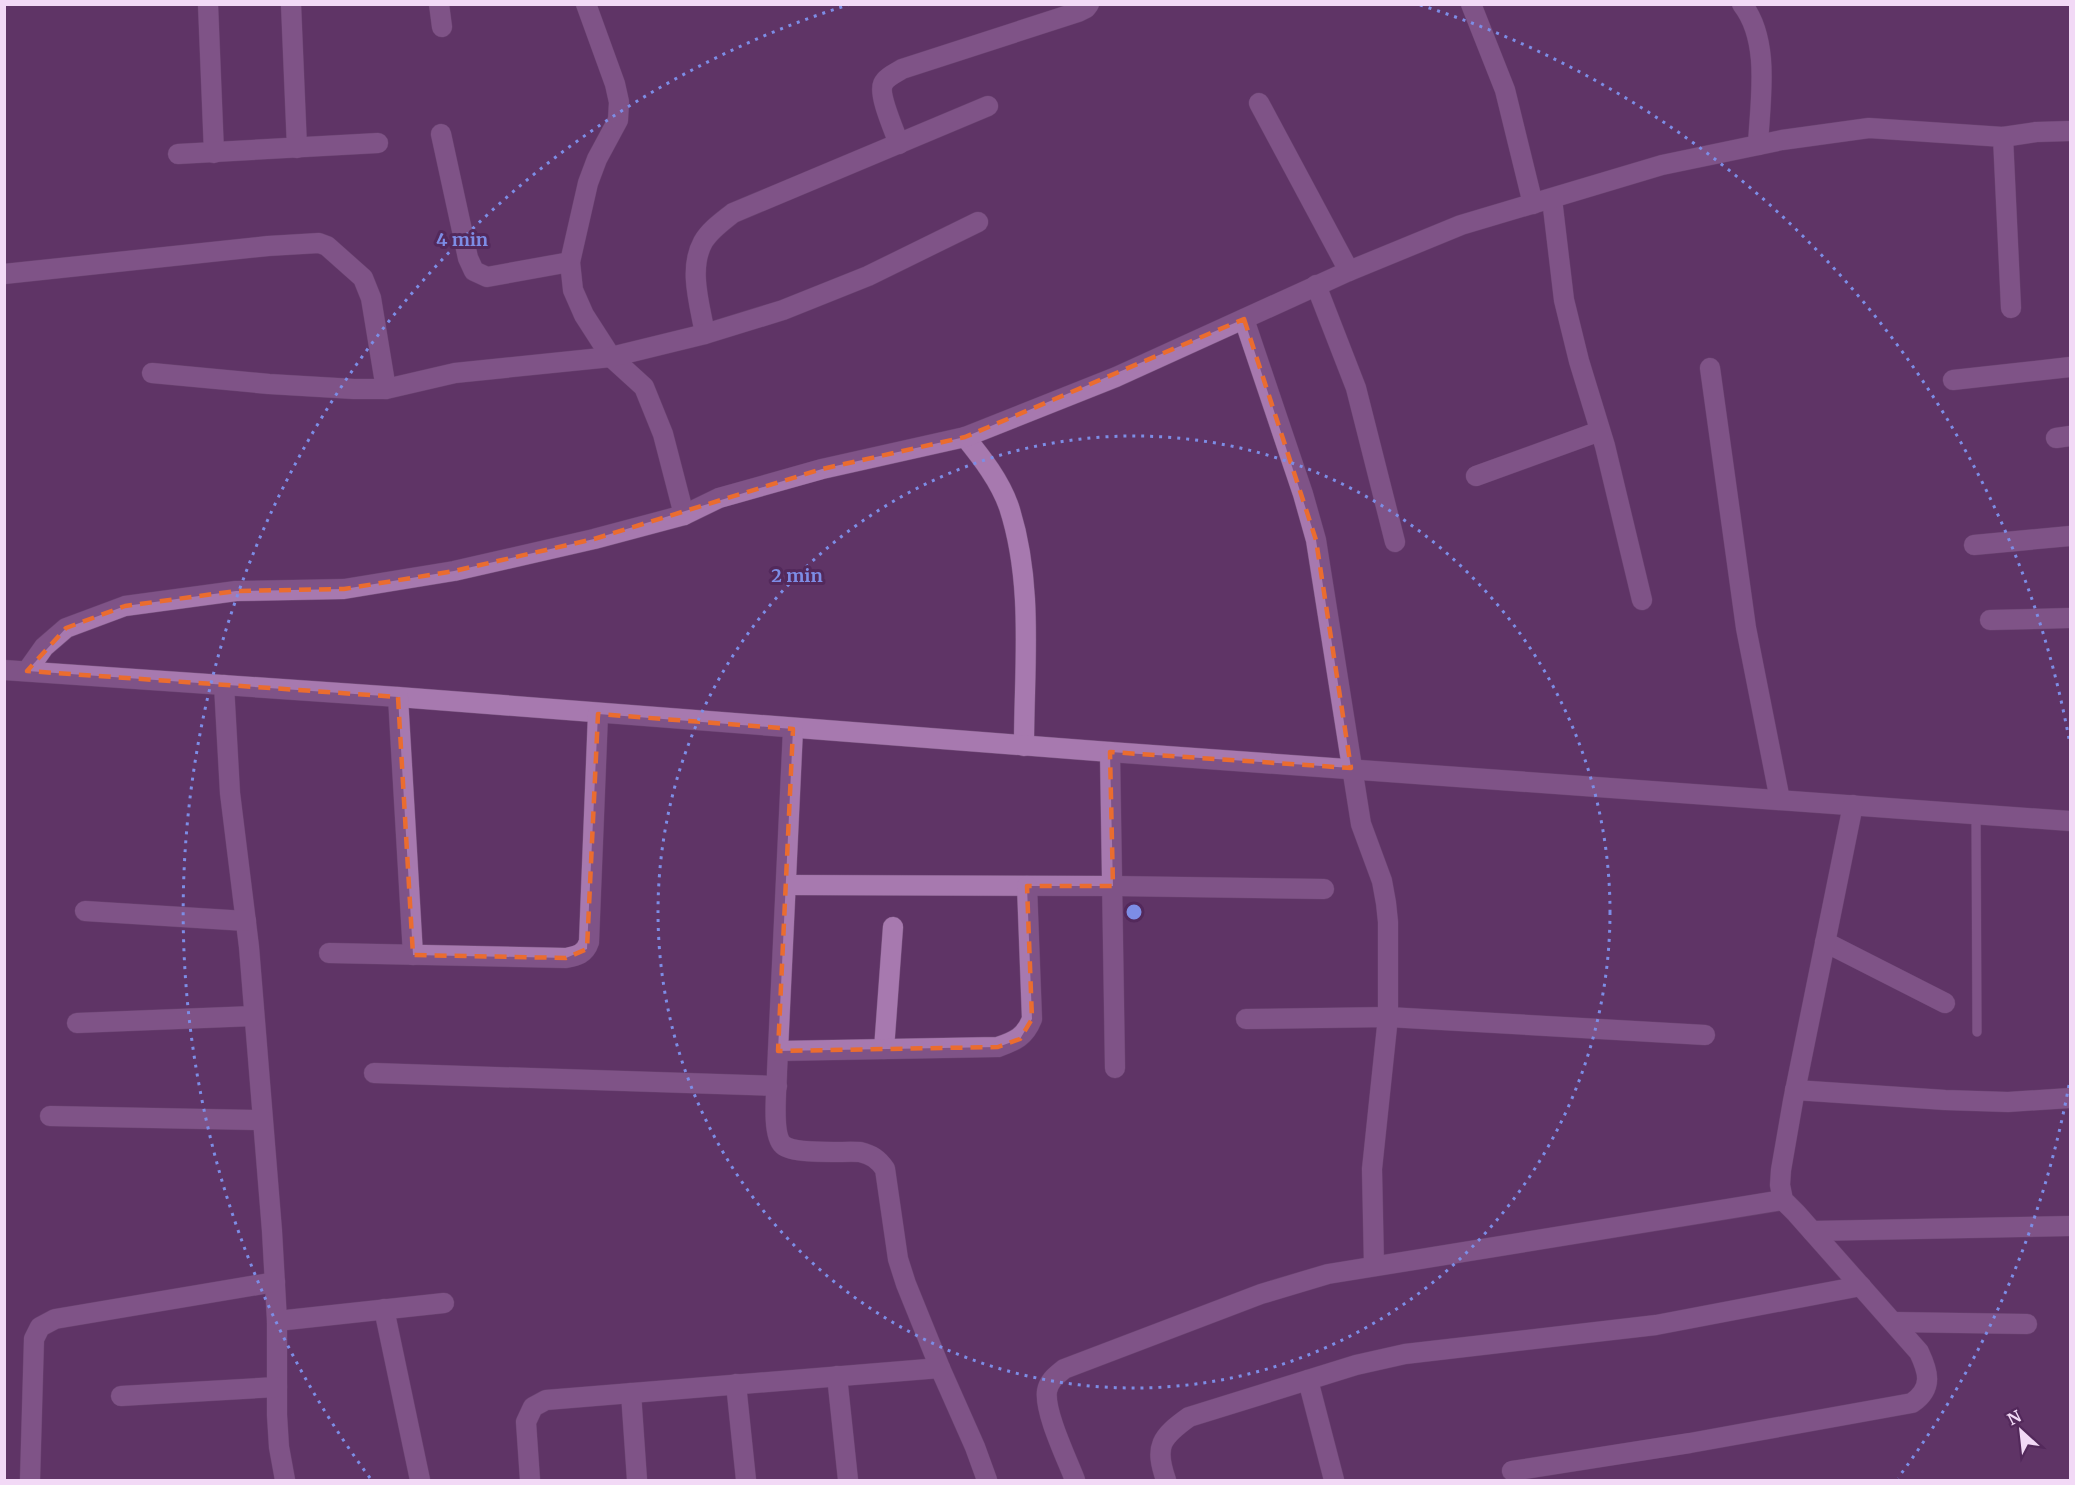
<svg xmlns="http://www.w3.org/2000/svg" width="2075" height="1485" font-family="Merriweather,serif">
	<rect width="100%" height="100%" fill="#5f3466"/>
	<g fill="none" stroke-linecap="round" stroke-linejoin="round">
		<g stroke="#78537e" stroke-width="10">
			<polyline id="service" points="1976,814 1977,1032"/>
		</g>
		<g stroke="#78537e" stroke-width="21">
			<g id="minor">
				<polyline points="208,4 214,153"/>
				<polyline points="291,4 297,148"/>
				<polyline points="439,4 442,27"/>
				<polyline points="586,4 615,84 619,102 618,120 597,159 588,183 570,262 573,290 584,315 611,357 644,387 663,434 684,515"/>
				<polyline points="1471,4 1505,90 1533,204"/>
				<path d="M1742 4C1771 41 1760 101 1758 145"/>
				<polyline points="1259,103 1349,271"/>
				<polyline points="441,134 468,258 474,271 487,277 570,262"/>
				<polyline points="2003,137 2011,308"/>
				<path d="M899 144C895 132 878 95 883 84 886 77 896 73 902 69L1078 12 1086 8 1089 4"/>
				<polyline points="178,154 378,143"/>
				<polyline points="1552,199 1564,300 1579,361 1605,446 1642,600"/>
				<polyline points="4,274 268,246 319,243 327,246 363,278 371,298 386,389"/>
				<polyline points="1316,285 1356,388 1395,542"/>
				<polyline points="1244,319 1303,494 1316,540 1361,824 1382,881 1386,903 1388,922 1388,1017 1372,1169 1374,1266"/>
				<path d="M705 334C700 305 688 269 703 242 710 230 723 221 733 213L988 106"/>
				<polyline points="1710,368 1746,628 1780,800"/>
				<polyline points="152,373 269,384 354,389 386,389 455,373 611,357 705,334 783,310 868,276 978,222"/>
				<polyline points="1953,380 2070,367"/>
				<path d="M965 437C982 458 1000 481 1009 507 1034 584 1024 667 1024 746"/>
				<polyline points="2056,438 2070,436"/>
				<polyline points="1476,476 1600,431"/>
				<polyline points="1974,545 2070,536"/>
				<polyline points="1990,620 2070,618"/>
				<polyline points="4,670 398,697 1110,752 2070,821"/>
				<polyline points="27,671 44,647 66,628 125,606 236,591 344,589 454,571 594,539 684,515 719,498 822,469 965,437 1116,377 1349,271 1461,225 1662,165 1782,140 1869,128 2003,137 2036,132 2070,131"/>
				<polyline points="224,685 230,793 249,947 272,1231 277,1321 277,1415 279,1447 285,1480"/>
				<polyline points="398,697 413,955"/>
				<path d="M793 729 777 1072C777 1088 771 1134 783 1145 795 1155 843 1151 860 1152 872 1155 878 1159 885 1169L898 1259 906 1284 940 1368 975 1447 987 1480"/>
				<polyline points="1110,752 1115,1068"/>
				<polyline points="786,885 1113,886 1324,889"/>
				<polyline points="85,911 246,921"/>
				<polyline points="1825,942 1945,1003"/>
				<path d="M329 953 566 958C577 956 585 954 589 942L598 714"/>
				<polyline points="1246,1019 1388,1017 1705,1035"/>
				<polyline points="77,1023 254,1016"/>
				<polyline points="884,1049 893,927"/>
				<path d="M778 1051 998 1047C1015 1041 1025 1037 1032 1019L1027 886"/>
				<polyline points="374,1073 777,1086"/>
				<polyline points="1795,1090 1945,1100 2008,1102 2070,1098"/>
				<polyline points="50,1116 262,1120"/>
				<polyline points="1812,1231 2070,1226"/>
				<polyline points="384,1309 420,1480"/>
				<polyline points="277,1321 444,1303"/>
				<polyline points="1893,1322 2027,1324"/>
				<polyline points="837,1376 848,1480"/>
				<polyline points="1308,1380 1334,1480"/>
				<polyline points="736,1384 746,1480"/>
				<polyline points="631,1393 637,1480"/>
				<polyline points="121,1396 277,1387"/>
				<path d="M1512 1471 1690 1443 1912 1403C1934 1388 1928 1371 1919 1352L1796 1213 1783 1200 1780 1185 1781 1170 1793 1101 1853 805"/>
				<polyline points="30,1480 34,1339 40,1327 55,1319 275,1282"/>
				<polyline points="530,1480 526,1422 533,1407 546,1400 940,1368"/>
				<path d="M1075 1480C1067 1459 1044 1412 1047 1391 1049 1380 1057 1375 1064 1369L1261 1294 1328 1274 1783 1200"/>
				<path d="M1166 1480C1154 1446 1161 1437 1189 1417L1356 1365 1405 1354 1656 1325 1861 1286"/>
			</g>
		</g>
		<use href="#service" stroke="#a779af" stroke-width="9"/>
		<use href="#minor" stroke="#a779af" stroke-width="20"/>
	</g>
	<path d="M0 0H2075V1485H0ZM1244 319 1316 540 1351 768 1110 752 1113 886H1027L1032 1019 1020 1039 998 1047 778 1051 793 729 598 714 587 949 566 958 413 955 398 697 27 671 66 628 125 606 236 591 344 589 454 571 594 539 822 469 965 437Z" fill="#5f3466" fill-opacity=".55" fill-rule="evenodd"/>
	<path fill="none" stroke="#ea6c2f" stroke-width="4.5" stroke-dasharray="12 8" stroke-linejoin="round" d="M1244 319 1316 540 1351 768 1110 752 1113 886H1027L1032 1019 1020 1039 998 1047 778 1051 793 729 598 714 587 949 566 958 413 955 398 697 27 671 66 628 125 606 236 591 344 589 454 571 594 539 822 469 965 437Z"/>
	<g fill="none" stroke="#7d8de6" stroke-width="3" stroke-dasharray="3 6">
		<circle cx="1134" cy="912" r="476"/>
		<path d="M2069 1085A951 951 0 0 1 1898 1478M370 1478A951 951 0 0 1 848 5M1420 5A951 951 0 0 1 2069 739"/>
	</g>
	<circle cx="1134" cy="912" r="9" fill="#7d8de6" stroke="#53295b" stroke-width="3"/>
	<g font-size="18" text-anchor="middle" font-weight="bold" fill="#7d8de6" stroke="#53295b" stroke-width="6" stroke-linejoin="round" paint-order="stroke">
		<text x="462" y="246">4 min</text>
		<text x="797" y="582">2 min</text>
	</g>
	<rect width="2075" height="1485" fill="none" stroke="#f2d9f6" stroke-width="12"/>
	<g transform="translate(2021 1431) rotate(333)" stroke="#53295b" stroke-width="4.5" paint-order="stroke">
	<path d="M0-4.5L10 22L0 15L-10 22Z" fill="#f2d9f6"/>
	<text y="-9" font-size="16" font-weight="bold" text-anchor="middle" fill="#f2d9f6">N</text>
	</g>
</svg>
